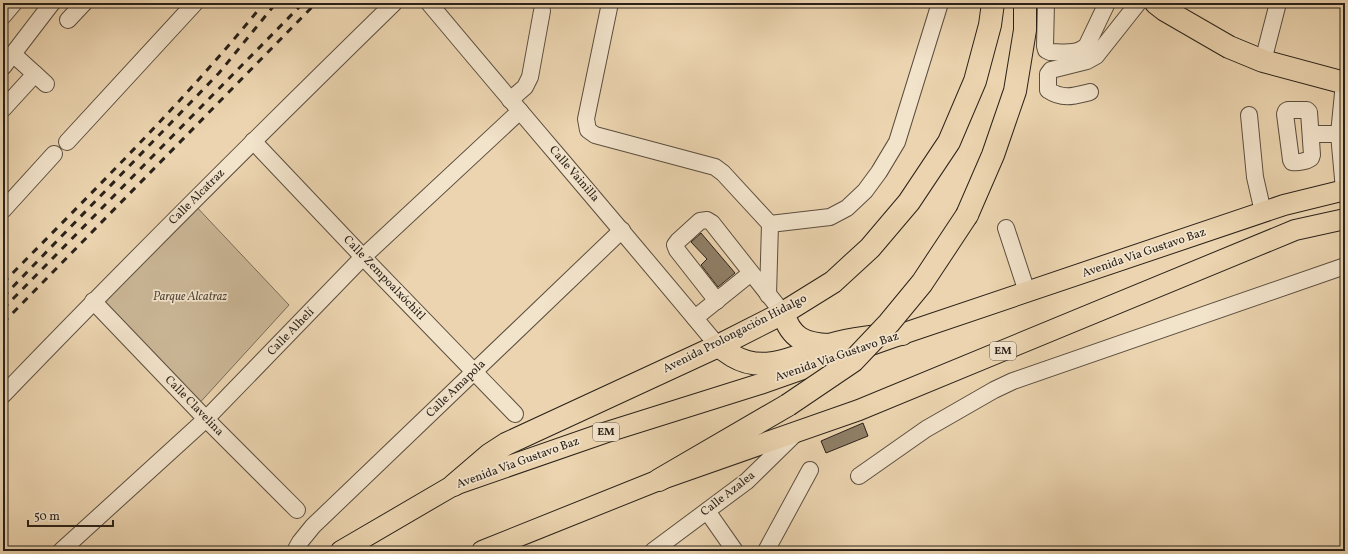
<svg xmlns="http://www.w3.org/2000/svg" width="1348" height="554" font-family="Vollkorn,serif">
	<rect width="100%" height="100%" fill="#ebd4af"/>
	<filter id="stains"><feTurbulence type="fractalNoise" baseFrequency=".005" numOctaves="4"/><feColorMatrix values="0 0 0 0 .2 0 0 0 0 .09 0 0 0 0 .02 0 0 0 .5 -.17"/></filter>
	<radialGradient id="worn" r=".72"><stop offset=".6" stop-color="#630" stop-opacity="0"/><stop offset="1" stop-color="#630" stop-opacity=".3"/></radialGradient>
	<polygon fill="#cab696" stroke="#7a6c58" points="192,202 289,305 195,408 157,356 93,301"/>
	<g fill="#8f7f67" stroke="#2b221a">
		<polygon points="701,233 735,273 718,287 701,265 707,259 691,242"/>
		<polygon points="863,423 868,436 826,453 821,441"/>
	</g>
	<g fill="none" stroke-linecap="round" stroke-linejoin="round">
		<g stroke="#5b4e3f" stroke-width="18">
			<g id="minor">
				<path d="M429 3C525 118 623 231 718 346"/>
				<polyline points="610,3 586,119 588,130 595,135 715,167 723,173 770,224 768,295"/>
				<path d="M1046 3 1045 46 1046 50 1050 52C1062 52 1078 55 1087 45L1107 3"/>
				<polyline points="3,16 14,3"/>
				<polyline points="68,20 84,3"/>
				<polyline points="13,54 46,84"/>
				<polyline points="1263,61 1278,3"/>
				<polyline points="3,67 52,3"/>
				<polyline points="1344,83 1339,134 1344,190"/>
				<path d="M1090 92C1074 96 1063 100 1048 90V74L1051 70 1087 61 1096 56 1138 3"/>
				<polyline points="510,100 525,87 530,77 542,11"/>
				<polyline points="3,109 35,74"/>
				<path d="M1288 110H1307L1309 112 1312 155 1311 158C1307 161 1298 163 1292 162L1291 160 1285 114 1286 111Z"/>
				<polyline points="1249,115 1255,177 1263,212"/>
				<polyline points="1312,134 1339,134 1345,132"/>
				<polyline points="253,141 363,257 515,414"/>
				<polyline points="67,142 195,3"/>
				<polyline points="3,210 54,154"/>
				<polyline points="770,224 830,217 847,208 865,191 879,172 897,142 940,3"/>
				<polyline points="1006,228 1027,292"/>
				<polyline points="93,301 206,419 297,510"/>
				<polyline points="717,301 677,250 675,245 678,241 700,221 707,220 712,223 783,313"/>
				<polyline points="695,318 751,273"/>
				<path d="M3 395C131 262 262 132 394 3"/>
				<polyline points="859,476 926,429 994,390 1013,381 1345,266"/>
				<polyline points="707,511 735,551"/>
				<polyline points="61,551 206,419 363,257 520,111"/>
				<polyline points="295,551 300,542 313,526 622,230"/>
				<polyline points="653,551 747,481 797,432"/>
				<polyline points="766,551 810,470"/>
			</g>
		</g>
		<g stroke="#2b221a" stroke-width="22">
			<g id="major">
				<polyline points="341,551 454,485 604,433 760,384 902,334 1284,205 1345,190"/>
				<polyline points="482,551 659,480 859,410 1295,230 1345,219"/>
			</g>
		</g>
		<g stroke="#2b221a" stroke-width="24">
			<g id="highway">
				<polyline points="1156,3 1165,10 1229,47 1263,61 1345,83"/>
				<polyline points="967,215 993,155 1015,91 1025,30 1025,3"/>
				<path d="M783 313C791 338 804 344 829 345"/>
				<path d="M718 346C723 349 728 353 733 356 765 375 798 355 829 345 853 338 877 336 902 334"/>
				<polyline points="659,480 788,405"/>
				<polyline points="454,485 489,455 506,444 718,346 783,313 833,282 870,248 909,202 949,142 975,81 990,25 993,3"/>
			</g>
		</g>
		<use href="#minor" stroke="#f2e3cb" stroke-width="16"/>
		<use href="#major" stroke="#ebd4af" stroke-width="20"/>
		<use href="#highway" stroke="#ebd4af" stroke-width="22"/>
		<g stroke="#2b221a" stroke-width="3" stroke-dasharray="7 7" stroke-linecap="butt">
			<path d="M3 283C92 192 184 102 264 3"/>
			<polyline points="3,297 219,73 276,3"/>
			<polyline points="3,309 303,3"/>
			<polyline points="3,323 316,3"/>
		</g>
		<g stroke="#2b221a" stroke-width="24" stroke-linecap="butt">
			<polyline id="highway-bridge" points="788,405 853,361 889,323 922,283 967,215"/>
		</g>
		<use href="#highway-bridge" stroke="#ebd4af" stroke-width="22"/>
	</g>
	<g text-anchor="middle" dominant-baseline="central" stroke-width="3.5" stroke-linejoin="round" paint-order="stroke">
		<g fill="#f2e3cb" stroke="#675c4f" stroke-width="1">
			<rect x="990" y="342" width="26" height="18" rx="3"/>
			<rect x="593" y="423" width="26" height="18" rx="3"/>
		</g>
		<g font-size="11" font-weight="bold" fill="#2b221a">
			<text x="1003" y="351">EM</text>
			<text x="606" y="432">EM</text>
		</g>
		<g font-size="12" fill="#2b221a" stroke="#f2e3cb">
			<text transform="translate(574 174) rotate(49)">Calle Vainilla</text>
			<text transform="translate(197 197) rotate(-45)">Calle Alcatraz</text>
			<text transform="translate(1144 253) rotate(-19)">Avenida Via Gustavo Baz</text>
			<text transform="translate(384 278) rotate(46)">Calle Zempoalxóchitl</text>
			<text transform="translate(291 332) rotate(-46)">Calle Alhelí</text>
			<text transform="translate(735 334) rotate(-27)">Avenida Prolongación Hidalgo</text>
			<text transform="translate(837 357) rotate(-19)">Avenida Via Gustavo Baz</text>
			<text transform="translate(456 389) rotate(-44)">Calle Amapola</text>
			<text transform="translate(194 406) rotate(46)">Calle Clavelina</text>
			<text transform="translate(518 463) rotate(-20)">Avenida Via Gustavo Baz</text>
			<text transform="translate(728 494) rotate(-38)">Calle Azalea</text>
		</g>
		<g font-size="12" font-style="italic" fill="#534739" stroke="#f2e3cb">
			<text x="190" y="297">Parque Alcatraz</text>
		</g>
	</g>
	<rect width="1348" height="554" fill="none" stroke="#ebd4af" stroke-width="16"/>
	<rect x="4" y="4" width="1340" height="546" fill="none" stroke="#2b221a" stroke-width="2"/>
	<rect x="8" y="8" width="1332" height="538" fill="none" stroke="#2b221a"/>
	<path d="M28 520v6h85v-6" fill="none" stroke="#2b221a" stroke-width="2"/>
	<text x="34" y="520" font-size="12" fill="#2b221a" stroke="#f2e3cb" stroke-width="3" paint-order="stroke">50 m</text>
	<rect width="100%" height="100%" filter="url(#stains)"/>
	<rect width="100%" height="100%" fill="url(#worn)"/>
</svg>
